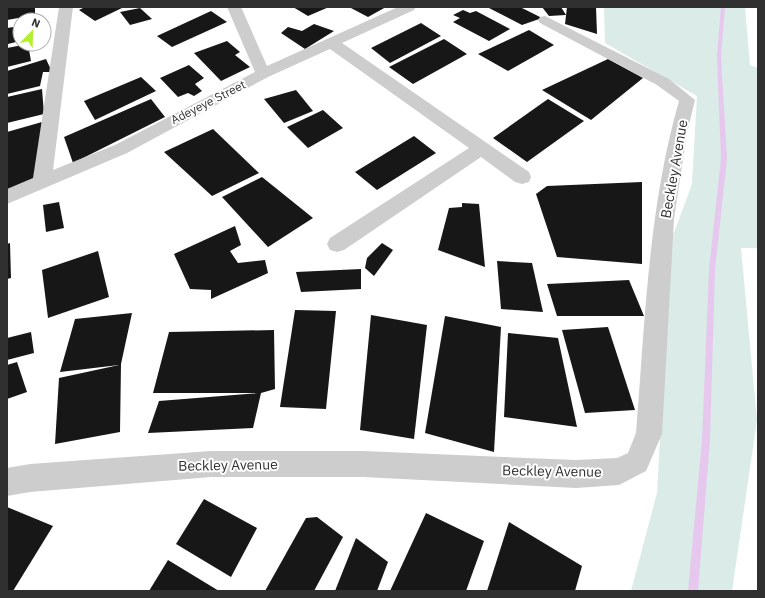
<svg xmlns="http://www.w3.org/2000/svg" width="765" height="598" font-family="'IBM Plex Sans',sans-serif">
	<rect width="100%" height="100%" fill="#fff"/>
	<polygon fill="#daebe8" points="604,7 745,7 750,65 758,68 758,248 741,248 757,420 732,591 631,591 657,493 671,241 692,184 697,96 605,43"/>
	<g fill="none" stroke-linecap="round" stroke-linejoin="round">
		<polygon fill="#e6c8ee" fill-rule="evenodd" points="721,7 725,7 721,56 727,158 715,270 710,440 698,591 688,591 702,440 709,270 721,158 717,56"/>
	</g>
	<g fill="#171717">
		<polygon points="7,7 35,7 35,15 7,20"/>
		<polygon points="85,7 124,7 95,21 79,10"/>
		<polygon points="293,7 329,7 308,16"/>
		<polygon points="349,7 386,7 368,17"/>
		<polygon points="487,7 520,7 542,18 522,25"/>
		<polygon points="542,7 561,7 566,15 549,16"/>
		<polygon points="567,7 596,7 597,34 565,24"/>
		<polygon points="140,8 152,19 130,25 120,12"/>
		<polygon points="463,10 470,13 476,11 510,29 489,41 453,22 460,18 453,15"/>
		<polygon points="211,11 227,22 172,47 157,36"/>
		<polygon points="421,23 441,36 390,63 371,48"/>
		<polygon points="314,24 334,31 305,49 281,33 288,27 302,31"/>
		<polygon points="20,26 20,41 8,44 7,28"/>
		<polygon points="529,30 554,45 508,71 478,54"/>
		<polygon points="444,39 467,54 413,84 389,67"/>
		<polygon points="227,41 240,52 235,55 250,67 221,81 194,53"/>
		<polygon points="28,44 31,61 7,67 7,48"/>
		<polygon points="46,59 52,72 43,72 40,86 7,94 7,71"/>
		<polygon points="608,59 643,78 591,120 542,90"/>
		<polygon points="189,65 204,78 195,84 202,91 194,96 188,93 178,97 160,78"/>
		<polygon points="141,77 156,91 95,120 84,101"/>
		<polygon points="42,89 44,114 7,123 7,97"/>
		<polygon points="296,90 313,111 284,123 264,99"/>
		<polygon points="151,99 165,117 73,163 64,137"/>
		<polygon points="548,99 584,121 527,162 493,138"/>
		<polygon points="323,110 343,128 308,148 287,127"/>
		<polygon points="42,122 35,185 7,192 7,132"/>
		<polygon points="213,129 259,173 212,196 164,152"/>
		<polygon points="414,136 436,153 377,190 355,172"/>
		<polygon points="262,177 313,218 268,247 222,197"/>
		<polygon points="642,182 642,264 557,257 536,194 547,186"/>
		<polygon points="59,202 64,228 46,232 43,205"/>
		<polygon points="462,203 479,204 485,267 438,250 449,208 462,207"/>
		<polygon points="235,226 241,245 230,251 238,263 265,260 268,273 211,299 211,290 190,289 174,254"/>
		<polygon points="10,243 11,278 7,279 7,244"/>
		<polygon points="382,243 393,250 374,276 365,268 367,258"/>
		<polygon points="98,251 109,297 48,318 42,270"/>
		<polygon points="497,261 532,263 543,312 501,309"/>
		<polygon points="361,269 361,289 301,292 296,272"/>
		<polygon points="629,280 644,316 557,316 547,284"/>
		<polygon points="295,310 336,311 326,409 280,407"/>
		<polygon points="132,313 121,364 120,432 55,444 59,378 119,365 60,372 75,319"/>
		<polygon points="371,315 427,325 414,439 360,430"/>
		<polygon points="445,316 501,327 494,452 425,433"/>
		<polygon points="608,327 635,410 585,413 562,330"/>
		<polygon points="274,330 275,389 261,393 253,428 148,433 159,401 258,393 153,393 169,332"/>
		<polygon points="31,332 34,353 7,360 7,338"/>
		<polygon points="508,333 558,338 577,427 504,417"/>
		<polygon points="17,362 27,392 7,399 7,365"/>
		<polygon points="204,499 257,528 231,577 176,544"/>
		<polygon points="7,507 53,526 13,591 7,591"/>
		<polygon points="426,513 484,541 466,591 390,591"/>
		<polygon points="317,517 343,537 314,591 265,591 306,518"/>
		<polygon points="509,522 582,566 575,591 487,591"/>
		<polygon points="356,538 388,562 377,591 335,591"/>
		<polygon points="168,560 219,591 149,591"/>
	</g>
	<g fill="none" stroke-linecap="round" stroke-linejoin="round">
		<g fill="#cdcdcd" fill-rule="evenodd">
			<polygon points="59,7 73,7 53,170 115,145 255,72 227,7 241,7 267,66 398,7 416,7 414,10 342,43 529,172 531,177 529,182 522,184 515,182 481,157 344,250 337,252 330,250 327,244 330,238 469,148 330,49 268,77 127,153 7,204 7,189 33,178"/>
			<path d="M545 16 669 79 695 100 687 133 674 219 662 434 646 471 619 485 576 488 363 477H211L30 492 7 496V468L30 464 211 451H363L576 460 617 458 628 453 636 433C645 323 648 209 679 101L657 85 540 23 538 20 540 17Z"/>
		</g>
	</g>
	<g text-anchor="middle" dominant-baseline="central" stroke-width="4" stroke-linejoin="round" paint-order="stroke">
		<g font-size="12" fill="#303030" stroke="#fff">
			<text transform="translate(208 102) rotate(-27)">Adeyeye Street</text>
		</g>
		<g font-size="14" fill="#303030" stroke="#fff">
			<text transform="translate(674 169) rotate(-80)">Beckley Avenue</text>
			<text transform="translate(228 465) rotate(-1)">Beckley Avenue</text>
			<text transform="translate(552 471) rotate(1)">Beckley Avenue</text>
		</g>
	</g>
	<rect width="765" height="598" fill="none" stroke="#303030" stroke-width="16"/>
	<g transform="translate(32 32) rotate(23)"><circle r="19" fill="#ffffff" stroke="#acacac"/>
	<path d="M0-3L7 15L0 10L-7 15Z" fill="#b2f029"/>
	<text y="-6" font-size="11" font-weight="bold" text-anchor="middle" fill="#303030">N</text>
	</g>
</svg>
